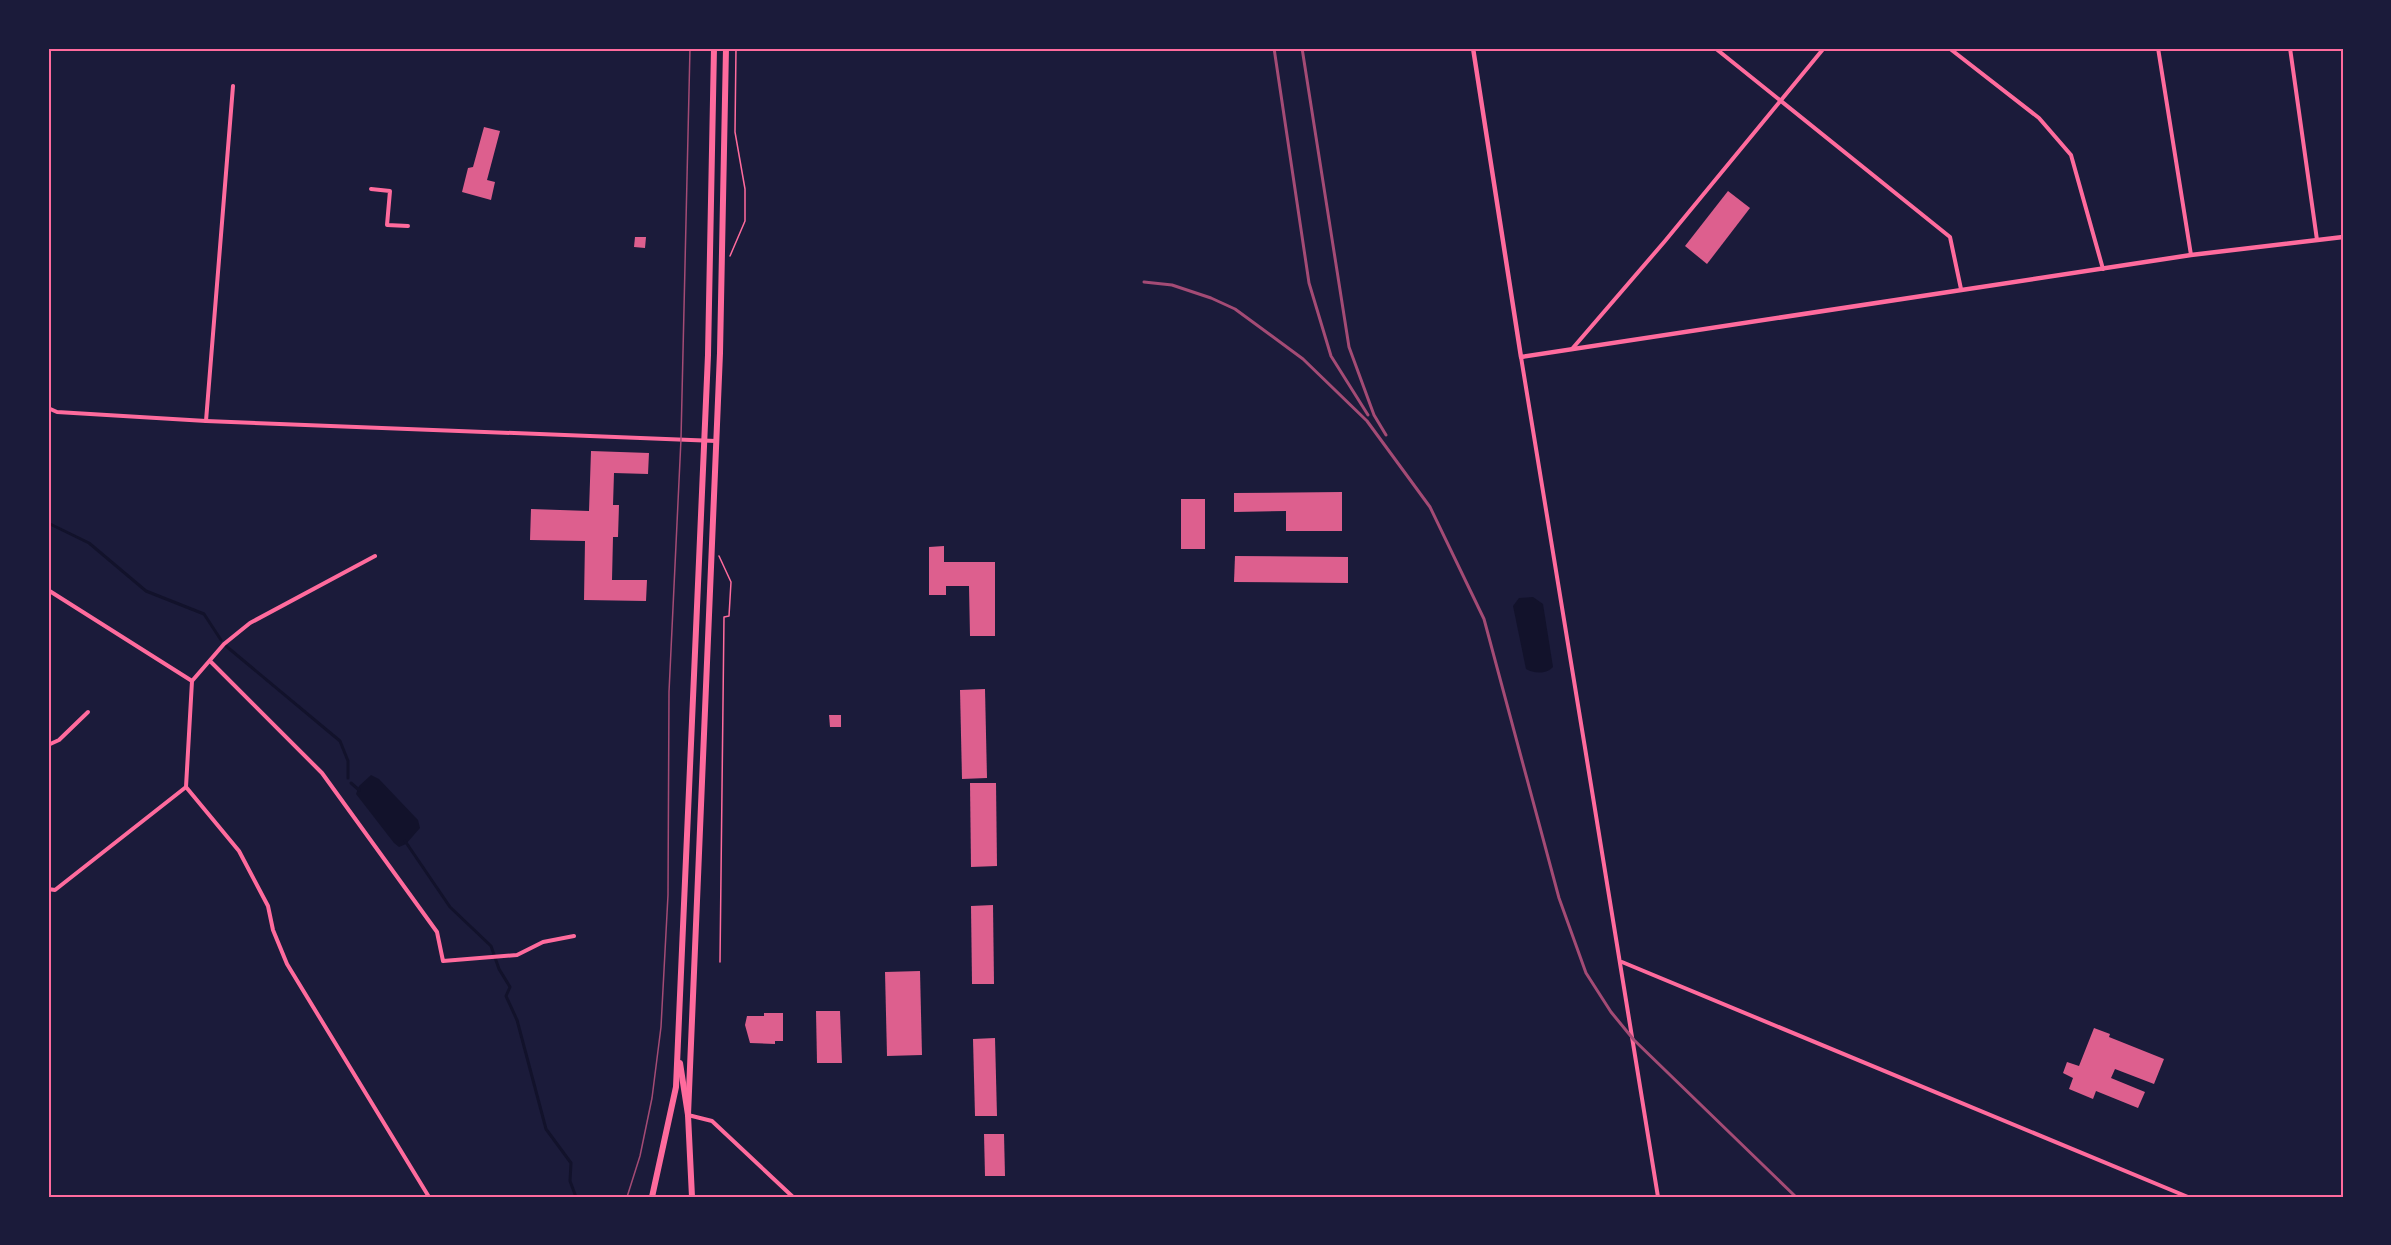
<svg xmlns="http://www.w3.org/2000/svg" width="2391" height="1245" font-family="'IBM Plex Sans',sans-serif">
	<rect width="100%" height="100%" fill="#1b1b3a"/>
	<g fill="#12122b">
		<path d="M1533 597 1543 604 1553 667C1547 674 1534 674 1526 669L1513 606 1519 598Z"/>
		<polygon points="371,775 379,779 418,820 420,828 406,844 399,847 394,843 356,794 359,786"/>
	</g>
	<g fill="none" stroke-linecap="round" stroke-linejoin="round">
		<g stroke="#12122b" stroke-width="3">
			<polyline points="48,523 89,543 146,591 204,614 221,640"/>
			<polyline points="226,646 340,741 348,761 348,778"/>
			<polyline points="351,783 359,790"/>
			<polyline points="405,841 450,907 491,946 499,969 510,987 506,996 517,1020 546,1129 571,1163 570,1181 576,1197"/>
		</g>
	</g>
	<g fill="#dd5f8e">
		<polygon points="484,127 500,131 487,180 495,182 491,200 462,192 468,168 473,167"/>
		<polygon points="1728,191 1750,208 1707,264 1685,246"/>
		<polygon points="635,237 646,237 645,248 634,247"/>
		<polygon points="591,451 649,453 648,474 614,473 613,505 619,505 618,537 613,537 612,580 647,580 646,601 584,600 585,541 530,540 531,509 589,511"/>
		<polygon points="1342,492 1342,531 1286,531 1286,511 1234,512 1234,493"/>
		<rect x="1181" y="499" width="24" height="50"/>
		<polygon points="944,546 944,562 995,562 995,636 970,636 969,586 946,586 946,595 929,595 929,547"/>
		<polygon points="1235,556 1348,557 1348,583 1234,582"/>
		<polygon points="985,689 987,778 962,779 960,690"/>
		<polygon points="829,715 841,715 841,727 830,727"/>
		<polygon points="970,783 996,783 997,866 971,867"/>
		<polygon points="993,905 994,984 972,984 971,906"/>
		<polygon points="920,971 922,1055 887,1056 885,972"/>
		<polygon points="816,1011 840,1011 842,1063 817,1063"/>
		<polygon points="764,1013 783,1013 783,1041 775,1041 775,1044 750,1043 745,1025 747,1016 764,1016"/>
		<polygon points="2094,1028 2110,1034 2109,1037 2164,1059 2154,1084 2115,1069 2111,1078 2145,1092 2138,1108 2096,1091 2093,1099 2069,1089 2073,1078 2063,1073 2067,1062 2079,1066"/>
		<polygon points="995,1038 997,1116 975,1116 973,1039"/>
		<polygon points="984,1134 1004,1134 1005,1176 985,1176"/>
	</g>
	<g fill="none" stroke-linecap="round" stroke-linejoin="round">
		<g stroke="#ff6b9d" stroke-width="1.5">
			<polyline points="730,256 745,221 745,189 735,132 736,48"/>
			<polyline points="719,556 731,582 729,616 724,617 720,962"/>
		</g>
		<g stroke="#ff6b9d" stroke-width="4">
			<polyline points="1715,48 1950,237 1961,289"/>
			<polyline points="1949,48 2039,118 2071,155 2103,269"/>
			<polyline points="2158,48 2191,255"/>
			<polyline points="2290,48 2317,240"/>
			<polyline points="371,189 390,191 387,225 408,226"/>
			<polyline points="1572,349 1665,241 1824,48"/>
			<path d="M1521 357C1565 637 1615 917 1658 1197"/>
			<polyline points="48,408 57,412 206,421 716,441"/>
			<polyline points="206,421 233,86"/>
			<polyline points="375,556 250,623 224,644 192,681 186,787 239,851 268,906 273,930 287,964 429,1197"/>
			<polyline points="48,590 192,681"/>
			<polyline points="211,662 322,773 437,932 443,961 517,955 543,942 574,936"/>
			<polyline points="48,745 59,740 88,712"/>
			<polyline points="48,889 55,890 186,787"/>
			<polyline points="1622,962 2188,1197"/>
			<polyline points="688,1115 712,1121 793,1197"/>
		</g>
		<polyline stroke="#ff6b9d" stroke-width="4.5" points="1473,48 1521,357 2191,255 2343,237"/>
		<g stroke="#ff6b9d" stroke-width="6">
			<polyline points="680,1063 688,1115 692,1197"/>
			<polyline points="688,1115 720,353 726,48"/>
			<polyline points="652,1197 676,1087 708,355 714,48"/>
		</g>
		<polyline stroke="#a44b75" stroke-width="1.5" points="627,1197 640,1156 652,1098 661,1027 668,895 669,692 681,439 690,48"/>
		<g stroke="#a44b75" stroke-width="3">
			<polyline points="1274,48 1309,283 1331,356 1368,415"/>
			<polyline points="1302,48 1349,347 1374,415 1386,435"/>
			<polyline points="1144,282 1172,285 1211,298 1235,309 1303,359 1367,421 1430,507 1484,619 1559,898 1586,973 1611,1012 1634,1040 1796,1197"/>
		</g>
	</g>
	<rect width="2391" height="1245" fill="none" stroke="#1b1b3a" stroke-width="99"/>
	<rect x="50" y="50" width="2292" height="1146" fill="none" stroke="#ff6b9d" stroke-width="2"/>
</svg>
